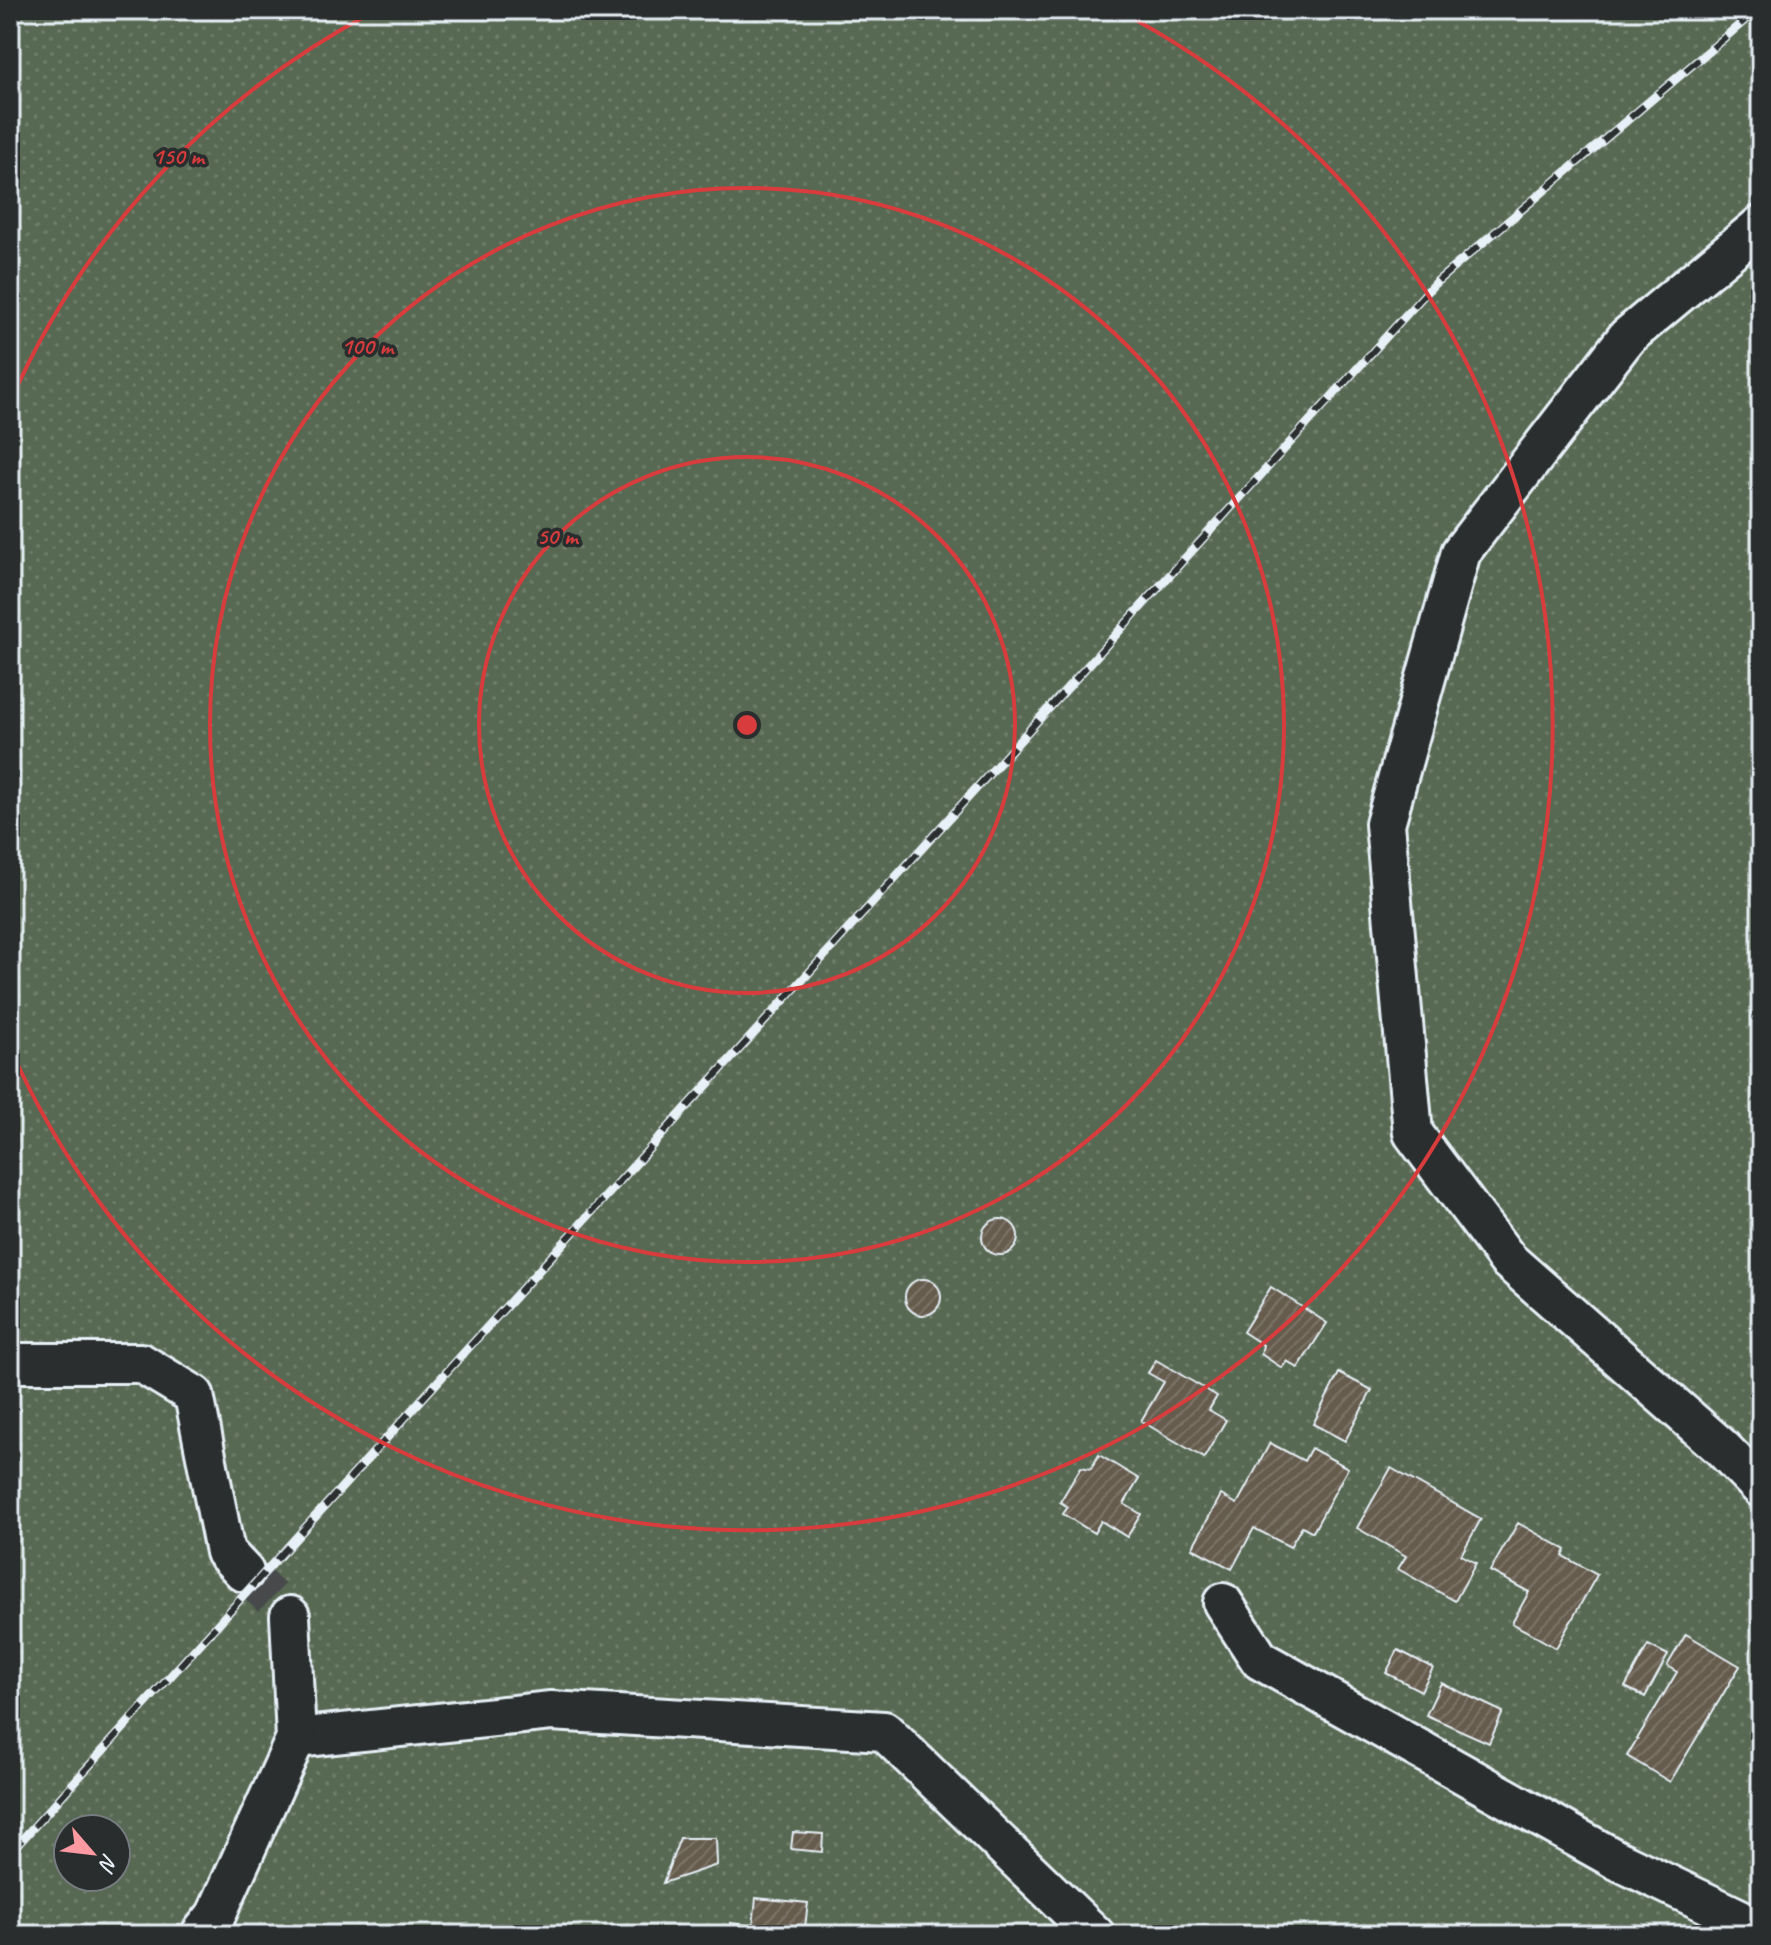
<svg xmlns="http://www.w3.org/2000/svg" width="1771" height="1945" font-family="Caveat,sans-serif">
	<defs>
		<pattern id="park-dots" width="8" height="8" patternUnits="userSpaceOnUse" patternTransform="scale(2)"><rect width="8" height="8" fill="#586953"/><path d="M2 2h.1M6 6h.1" fill="none" stroke="#707f6c" stroke-width="1.8" stroke-linecap="round"/></pattern>
		<pattern id="building-hatch" width="6" height="6" patternUnits="userSpaceOnUse" patternTransform="scale(2)"><rect width="6" height="6" fill="#665b4e"/><path d="M-1 1l2-2M0 6l6-6M5 7l2-2" fill="none" stroke="#7c7368"/></pattern>
	</defs>
	<rect width="100%" height="100%" fill="#2a2d2e"/>
	<filter id="ink" filterUnits="userSpaceOnUse"><feTurbulence type="fractalNoise" baseFrequency=".0125" numOctaves="2"/><feDisplacementMap in="SourceGraphic" scale="16" xChannelSelector="R" yChannelSelector="G"/><feConvolveMatrix kernelMatrix="1 2 1 2 8 2 1 2 1" color-interpolation-filters="sRGB"/></filter>
	<g filter="url(#ink)">
		<path fill="url(#park-dots)" stroke="#a0ada6" stroke-width="2" fill-rule="evenodd" d="M10 10H1761V1935H10ZM68 1829H116V1877H68Z"/>
		<g fill="url(#building-hatch)" stroke="#e8f1f8" stroke-width="2">
			<circle cx="1000" cy="1237" r="18"/>
			<circle cx="923" cy="1297" r="18"/>
			<polygon points="1271,1287 1327,1323 1298,1368 1287,1361 1282,1368 1261,1354 1263,1345 1243,1332"/>
			<polygon points="1156,1360 1217,1396 1209,1410 1226,1420 1204,1458 1141,1421 1164,1382 1148,1373"/>
			<polygon points="1339,1373 1372,1390 1345,1441 1313,1424"/>
			<polygon points="1270,1443 1304,1461 1311,1448 1348,1468 1313,1532 1302,1526 1290,1547 1254,1528 1232,1569 1192,1548 1221,1495 1237,1504"/>
			<polygon points="1099,1455 1139,1479 1124,1504 1141,1514 1127,1537 1101,1521 1094,1533 1063,1514 1068,1507 1060,1502 1081,1467 1091,1469"/>
			<polygon points="1391,1468 1481,1519 1461,1555 1476,1563 1455,1601 1398,1569 1406,1556 1357,1528"/>
			<polygon points="1518,1523 1566,1550 1563,1556 1597,1575 1556,1648 1512,1623 1529,1592 1490,1571"/>
			<polygon points="1686,1634 1740,1666 1670,1782 1627,1756 1677,1672 1667,1666"/>
			<polygon points="1648,1645 1668,1655 1645,1697 1625,1687"/>
			<polygon points="1398,1650 1433,1668 1421,1691 1386,1673"/>
			<polygon points="1441,1683 1503,1712 1489,1743 1426,1715"/>
			<polygon points="793,1832 823,1834 822,1852 791,1849"/>
			<polygon points="680,1838 716,1838 717,1865 663,1883"/>
			<polygon points="756,1898 808,1903 804,1935 729,1935 730,1923 753,1926"/>
			<polygon points="868,1924 904,1930 904,1935 866,1935"/>
		</g>
		<g fill="none" stroke-linecap="round" stroke-linejoin="round">
			<polyline stroke="#464a4c" stroke-width="38" stroke-dasharray="38 19" stroke-linecap="butt" points="244,1572 290,1616"/>
			<g stroke="#e8f1f8" stroke-width="44">
				<g id="minor">
					<polyline points="1761,225 1627,337 1461,552 1385,824 1413,1133 1508,1260 1722,1448 1761,1488"/>
					<polyline points="10,1363 141,1363 194,1395 225,1552 244,1572"/>
					<polyline points="1223,1603 1260,1660 1615,1859 1761,1929"/>
					<polyline points="296,1738 551,1711 884,1731 1095,1935"/>
					<polyline points="200,1935 216,1915 296,1738 290,1616"/>
				</g>
			</g>
			<use href="#minor" stroke="#2a2d2e" stroke-width="38"/>
			<g stroke="#e8f1f8" stroke-width="9">
				<polyline id="rail" points="10,1853 1434,284 1757,10"/>
			</g>
			<use href="#rail" stroke="#2a2d2e" stroke-width="6" stroke-dasharray="18" stroke-linecap="butt"/>
		</g>
	</g>
	<g fill="none" stroke="#d83c3d" stroke-width="4">
		<circle cx="747" cy="725" r="268"/>
		<circle cx="747" cy="725" r="537"/>
		<path d="M12 398A805 805 0 0 1 375 11M1119 11A805 805 0 1 1 12 1052"/>
	</g>
	<circle cx="747" cy="725" r="12" fill="#d83c3d" stroke="#2a2d2e" stroke-width="4"/>
	<g font-size="24" text-anchor="middle" font-weight="bold" fill="#d83c3d" stroke="#2a2d2e" stroke-width="7" stroke-linejoin="round" paint-order="stroke">
		<text x="178" y="164">150 m</text>
		<text x="367" y="354">100 m</text>
		<text x="557" y="544">50 m</text>
	</g>
	<rect width="1771" height="1945" fill="none" stroke="#2a2d2e" stroke-width="40"/>
	<rect x="20" y="20" width="1731" height="1905" fill="none" stroke="#e8f1f8" stroke-width="3" filter="url(#ink)"/>
	<g transform="translate(92 1853) rotate(118)"><circle r="38" fill="#2a2d2e" stroke="#767b7f" stroke-width="2"/>
	<path d="M0-6L14 30L0 20L-14 30Z" fill="#ff9aa2"/>
	<text y="-12" font-size="22" font-weight="bold" text-anchor="middle" fill="#e8f1f8">N</text>
	</g>
</svg>
